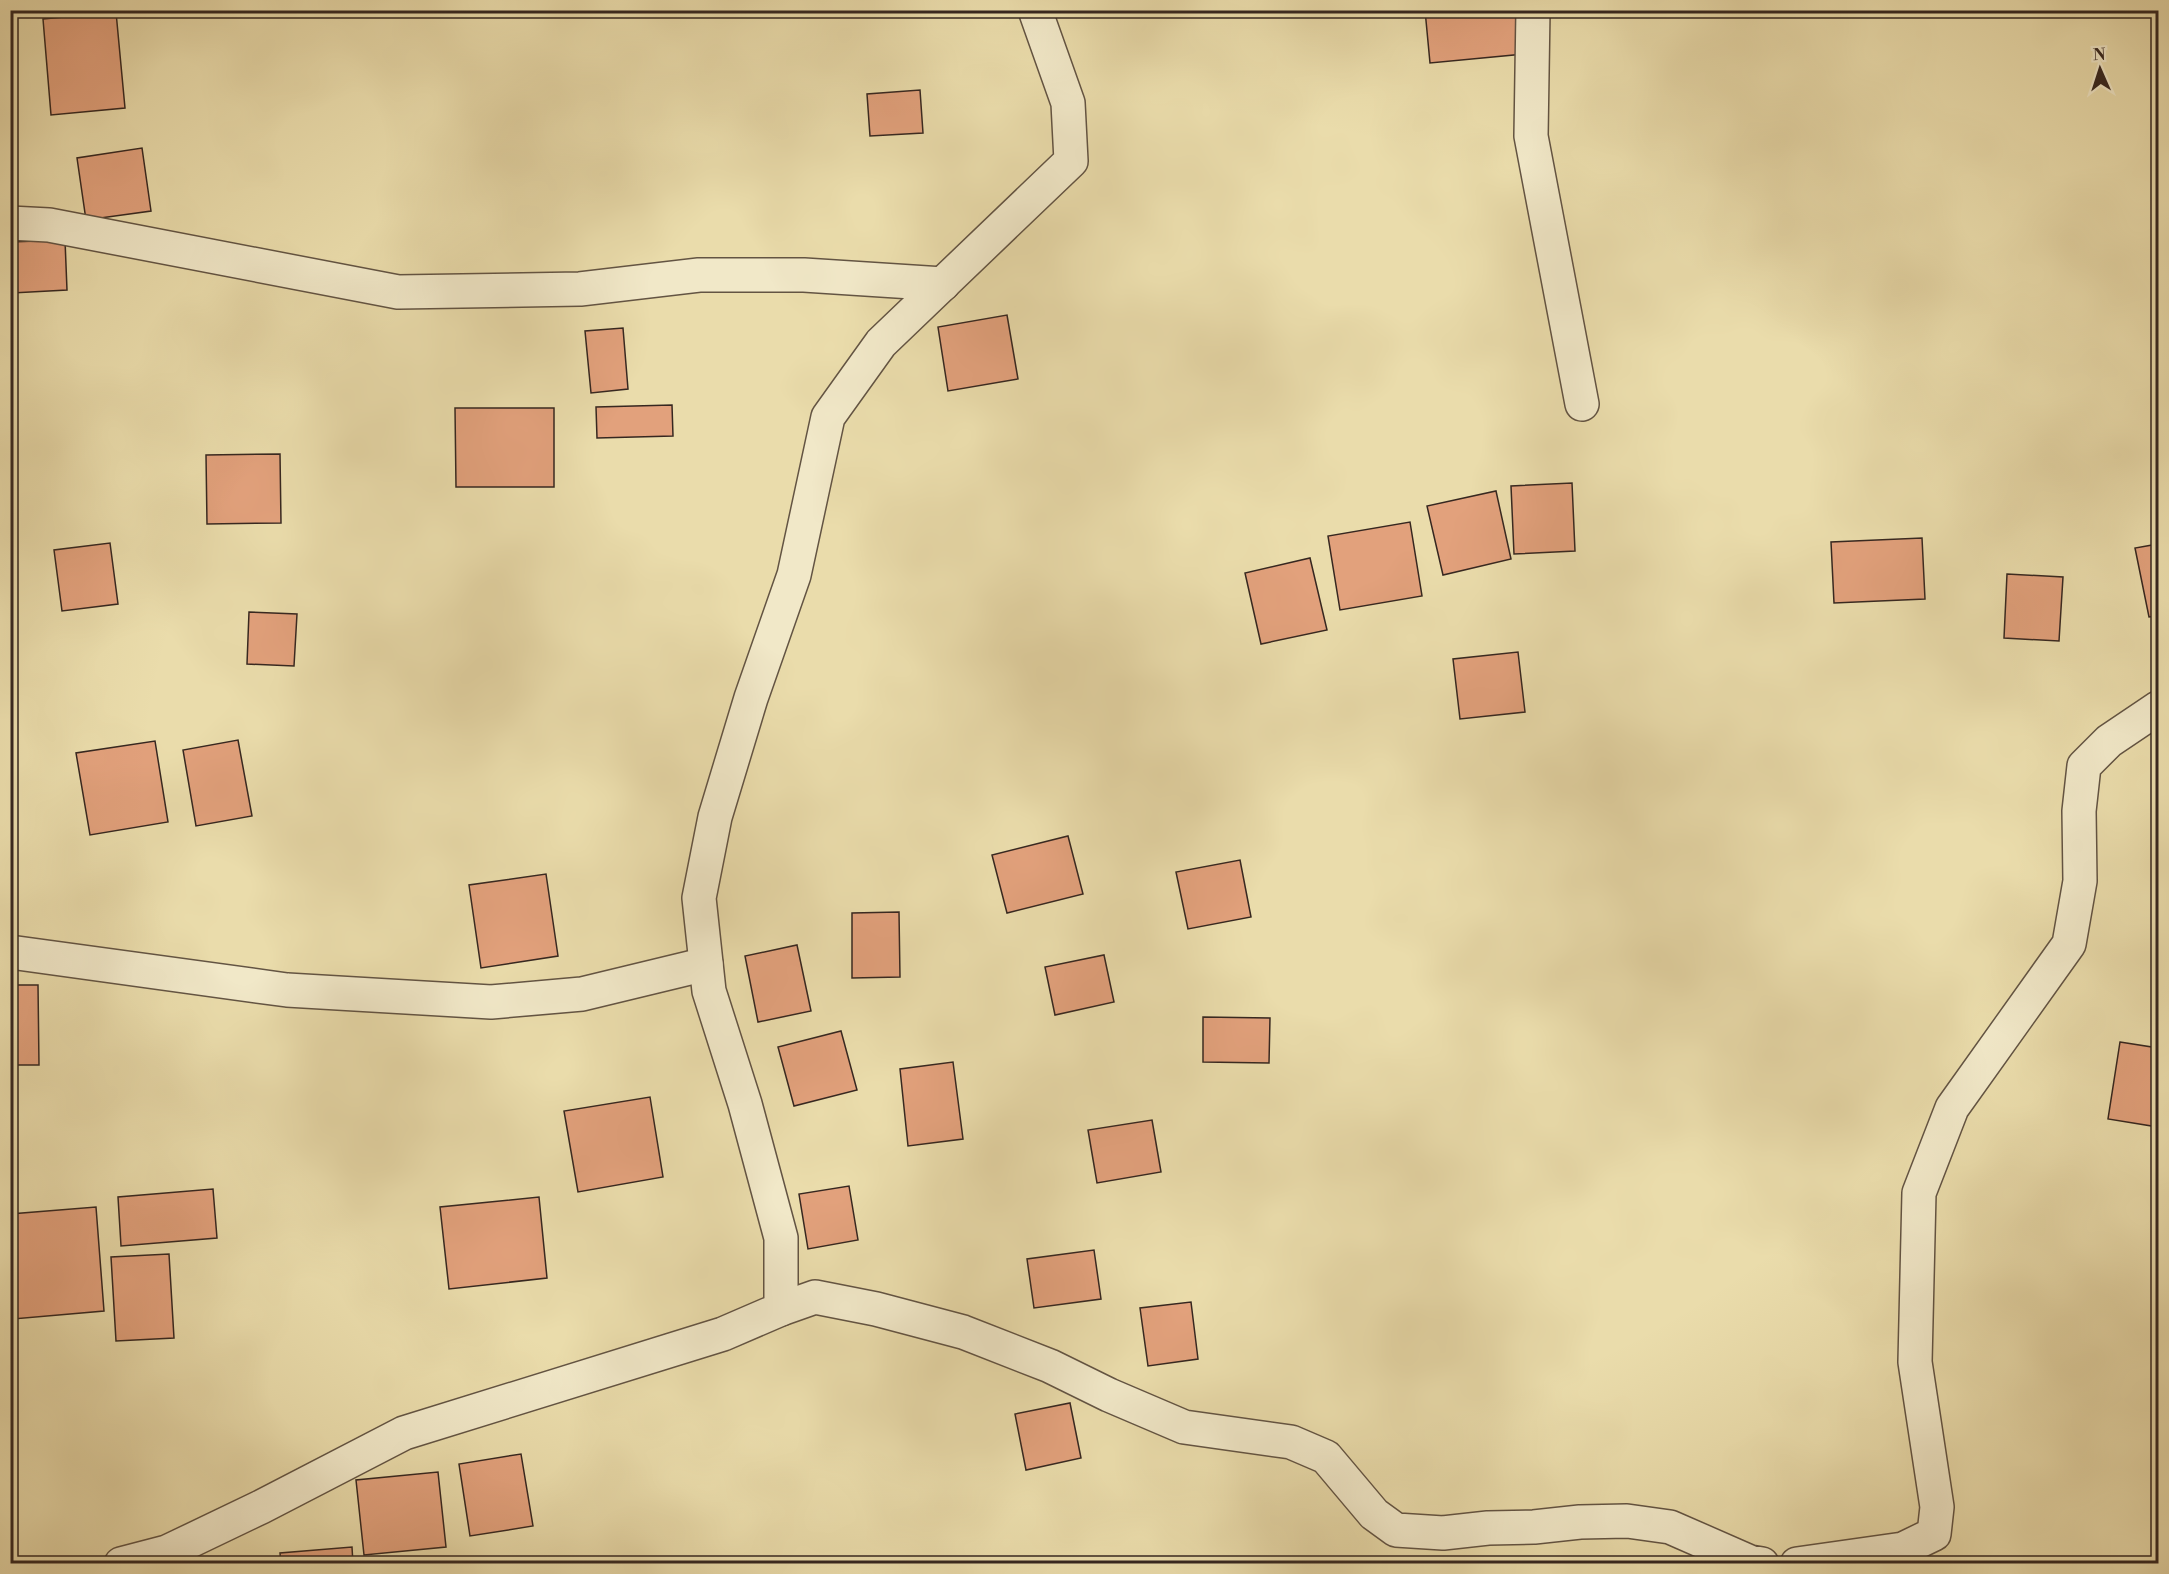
<svg xmlns="http://www.w3.org/2000/svg" width="2169" height="1574" font-family="'Libre Bodoni',serif">
	<rect width="100%" height="100%" fill="#eadcab"/>
	<filter id="stains"><feTurbulence type="fractalNoise" baseFrequency=".00333" numOctaves="4"/><feColorMatrix values="0 0 0 0 .2 0 0 0 0 .09 0 0 0 0 .02 0 0 0 .5 -.17"/></filter>
	<radialGradient id="worn" r=".72"><stop offset=".6" stop-color="#630" stop-opacity="0"/><stop offset="1" stop-color="#630" stop-opacity=".3"/></radialGradient>
	<g fill="#e2a17c" stroke="#362720" stroke-width="1.5">
		<polygon points="1425,10 1519,10 1524,54 1430,63"/>
		<polygon points="116,12 125,108 51,115 43,19"/>
		<polygon points="920,90 923,133 870,136 867,94"/>
		<polygon points="142,148 151,211 86,220 77,158"/>
		<polygon points="65,240 67,290 12,293 10,242"/>
		<polygon points="1007,315 1018,379 948,391 938,327"/>
		<polygon points="623,328 628,389 591,393 585,331"/>
		<polygon points="672,405 673,436 597,438 596,407"/>
		<polygon points="455,408 554,408 554,487 456,487"/>
		<polygon points="280,454 281,523 207,524 206,455"/>
		<polygon points="1572,483 1575,551 1514,554 1511,486"/>
		<polygon points="1496,491 1511,559 1443,575 1427,506"/>
		<polygon points="1410,522 1422,596 1340,610 1328,536"/>
		<polygon points="1922,538 1925,599 1834,603 1831,542"/>
		<polygon points="110,543 118,604 62,611 54,550"/>
		<polygon points="2158,544 2158,616 2149,617 2135,548"/>
		<polygon points="1310,558 1327,630 1261,644 1245,573"/>
		<polygon points="2007,574 2063,577 2059,641 2004,638"/>
		<polygon points="249,612 297,614 294,666 247,664"/>
		<polygon points="1518,652 1525,712 1460,719 1453,659"/>
		<polygon points="238,740 252,816 196,826 183,750"/>
		<polygon points="155,741 168,822 90,835 76,753"/>
		<polygon points="1068,836 1083,894 1007,913 992,855"/>
		<polygon points="1240,860 1251,917 1188,929 1176,872"/>
		<polygon points="546,874 558,956 481,968 469,885"/>
		<polygon points="899,912 900,977 852,978 852,913"/>
		<polygon points="797,945 811,1011 758,1022 745,956"/>
		<polygon points="1104,955 1114,1002 1055,1015 1045,967"/>
		<polygon points="10,985 38,985 39,1065 10,1065"/>
		<polygon points="1203,1017 1270,1018 1269,1063 1203,1062"/>
		<polygon points="841,1031 857,1090 794,1106 778,1047"/>
		<polygon points="2120,1042 2158,1048 2158,1127 2108,1119"/>
		<polygon points="953,1062 963,1139 908,1146 900,1069"/>
		<polygon points="650,1097 663,1177 578,1192 564,1111"/>
		<polygon points="1152,1120 1161,1172 1097,1183 1088,1130"/>
		<polygon points="849,1186 858,1240 808,1249 799,1194"/>
		<polygon points="213,1189 217,1238 121,1246 118,1197"/>
		<polygon points="539,1197 547,1278 449,1289 440,1207"/>
		<polygon points="96,1207 104,1311 13,1319 10,1283 10,1214"/>
		<polygon points="1094,1250 1101,1299 1034,1308 1027,1259"/>
		<polygon points="169,1254 174,1338 116,1341 111,1257"/>
		<polygon points="1191,1302 1198,1359 1148,1366 1140,1308"/>
		<polygon points="1070,1403 1081,1458 1026,1470 1015,1414"/>
		<polygon points="521,1454 533,1526 470,1536 459,1464"/>
		<polygon points="438,1472 446,1547 364,1555 356,1480"/>
		<polygon points="352,1547 353,1564 281,1564 280,1553"/>
	</g>
	<g fill="none" stroke-linecap="round" stroke-linejoin="round">
		<g stroke="#635443" stroke-width="36">
			<g id="street">
				<polyline points="1533,10 1531,136 1582,404"/>
				<polyline points="10,223 49,225 398,292 580,289 699,275 804,275 943,284"/>
				<polyline points="10,952 287,990 491,1002 582,994 706,964"/>
				<polyline points="781,1309 815,1297 876,1309 963,1332 1050,1366 1109,1395 1184,1427 1291,1442 1326,1457 1374,1514 1396,1530 1443,1533 1488,1528 1534,1527 1580,1522 1627,1521 1670,1527 1750,1562 1762,1564"/>
				<polyline points="121,1564 167,1552 261,1507 404,1433 723,1334 781,1309 781,1238 745,1104 709,991 699,898 715,817 751,698 794,575 828,417 881,343 1071,161 1068,103 1035,10"/>
				<polyline points="1797,1564 1903,1549 1934,1534 1937,1507 1915,1362 1919,1193 1952,1108 2069,944 2080,881 2079,811 2084,766 2109,741 2158,708"/>
			</g>
		</g>
		<use href="#street" stroke="#f1e8c8" stroke-width="33"/>
	</g>
	<rect width="2169" height="1574" fill="none" stroke="#eadcab" stroke-width="36"/>
	<rect x="12" y="12" width="2145" height="1550" fill="none" stroke="#362720" stroke-width="3"/>
	<rect x="18" y="18" width="2133" height="1538" fill="none" stroke="#362720" stroke-width="1.5"/>
	<g transform="translate(2100 69) rotate(357)" stroke="#f1e8c8" stroke-width="4.5" paint-order="stroke">
	<path d="M0-4.5L10 22L0 15L-10 22Z" fill="#362720"/>
	<text y="-9" font-size="16" font-weight="bold" text-anchor="middle" fill="#362720">N</text>
	</g>
	<rect width="100%" height="100%" filter="url(#stains)"/>
	<rect width="100%" height="100%" fill="url(#worn)"/>
</svg>
